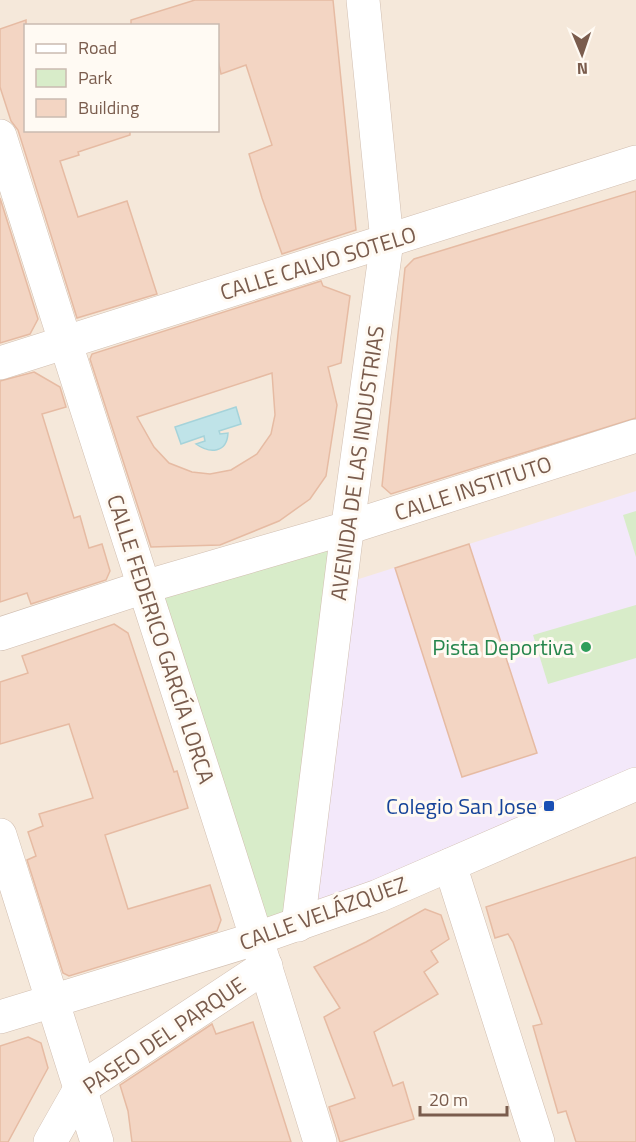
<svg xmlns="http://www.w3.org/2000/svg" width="636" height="1142" font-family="'Titillium Web',sans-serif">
	<rect width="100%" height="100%" fill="#fdf6ec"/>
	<path fill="#f5e8da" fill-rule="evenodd" d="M0 0H636V1142H0ZM26 26H218V130H26Z"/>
	<polygon fill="#f3e8fa" points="636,491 636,784 298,925 340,585"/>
	<g fill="#d8ecc9">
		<polygon points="636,511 636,557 623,515"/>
		<polygon points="347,528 298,925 258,938 144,587"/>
		<polygon points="636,605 636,658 548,684 533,635"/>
	</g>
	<path fill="#bfe3e8" stroke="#a5d3da" stroke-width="1.5" d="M236 407 241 424 219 431 220 434 228 433C227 453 210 454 196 444L205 441 204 436 181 444 175 427Z"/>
	<g fill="#f3d5c3" stroke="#e6bba3" stroke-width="1.5" fill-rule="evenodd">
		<polygon points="195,0 333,0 356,230 282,254 262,198 249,154 272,145 246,65 221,74 218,60 218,26 131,26 131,20"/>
		<polygon points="26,20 26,130 130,130 130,135 78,152 79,155 60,161 78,217 127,201 157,294 77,318 18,130 11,121 0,87 0,29"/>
		<polygon points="636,191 636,418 391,494 382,486 405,268 414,259"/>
		<polygon points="0,198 38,319 30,334 0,343"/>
		<path d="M321 281 323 286 350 296 341 363 328 367 337 405 326 476 310 499 279 521 220 545 151 547 90 359 92 354ZM272 373 275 415 271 434 257 454 231 470 210 474 192 472 169 463 154 447 137 417Z"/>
		<polygon points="34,372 60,387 66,407 42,414 74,518 80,516 89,548 102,544 110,571 106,580 31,604 27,593 0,602 0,381"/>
		<polygon points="469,544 537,753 462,777 395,568"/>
		<polygon points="114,624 128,633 174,772 177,771 188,808 105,835 128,909 210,885 221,920 217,931 69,976 63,973 27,860 36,856 28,832 43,826 39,814 93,798 69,724 0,744 0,682 28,673 22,656"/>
		<polygon points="636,857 636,1142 576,1142 566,1111 558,1113 533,1026 542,1024 513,942 508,934 495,938 486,907"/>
		<polygon points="425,909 441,915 449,939 431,951 438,962 424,972 438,994 374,1032 393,1086 403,1082 414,1119 340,1142 329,1107 355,1098 324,1017 340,1008 314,967 366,942"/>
		<polygon points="253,1022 291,1142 132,1142 128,1111 120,1085 212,1024 216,1034"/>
		<polygon points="28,1037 41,1043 48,1068 8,1142 0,1142 0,1046"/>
	</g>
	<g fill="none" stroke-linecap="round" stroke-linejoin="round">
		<g stroke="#d1beb0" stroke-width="34">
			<g id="minor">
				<path d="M0 136C105 472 217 805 320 1142"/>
				<polyline points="0,363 636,162"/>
				<polyline points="0,634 144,587 347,528 636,436"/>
				<polyline points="0,835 97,1142"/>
				<polyline points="450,865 538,1142"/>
				<polyline points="298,925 346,539 387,241 363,0"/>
				<polyline points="0,1017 258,938 378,896 636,784"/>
				<polyline points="50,1142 80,1089 266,966"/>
			</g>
		</g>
		<use href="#minor" stroke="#fff" stroke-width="33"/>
	</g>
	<circle fill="#2e9e5b" stroke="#fffaf3" stroke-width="2" cx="586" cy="647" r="6"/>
	<rect fill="#1a4fb4" stroke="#fffaf3" stroke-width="2" x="543" y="800" width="12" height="12" rx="3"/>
	<g text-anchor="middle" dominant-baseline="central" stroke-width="6" stroke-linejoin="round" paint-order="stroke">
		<g font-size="22" fill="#7a5c4d" stroke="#fffaf3">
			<text transform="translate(318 263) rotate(-17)">CALLE CALVO SOTELO</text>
			<text transform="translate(357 463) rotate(-82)">AVENIDA DE LAS INDUSTRIAS</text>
			<text transform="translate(473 488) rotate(-18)">CALLE INSTITUTO</text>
			<text transform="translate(161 639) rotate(72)">CALLE FEDERICO GARCÍA LORCA</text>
			<text transform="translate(323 913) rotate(-20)">CALLE VELÁZQUEZ</text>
			<text transform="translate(164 1035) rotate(-34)">PASEO DEL PARQUE</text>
		</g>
		<g font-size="22" fill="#27864d" stroke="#fffaf3" text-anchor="end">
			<text x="574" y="647">Pista Deportiva</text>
		</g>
		<g font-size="22" fill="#164399" stroke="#fffaf3" text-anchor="end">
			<text x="537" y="806">Colegio San Jose</text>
		</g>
	</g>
	<rect x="24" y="24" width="195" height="108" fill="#fffaf3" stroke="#cabbb1" stroke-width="1.5"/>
	<rect x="36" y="44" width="30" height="9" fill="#ffffff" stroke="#cabbb1" stroke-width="1.5"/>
	<text x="78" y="54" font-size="18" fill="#7a5c4d">Road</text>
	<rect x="36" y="69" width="30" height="18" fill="#d8ecc9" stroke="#cabbb1" stroke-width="1.5"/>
	<text x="78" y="84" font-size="18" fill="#7a5c4d">Park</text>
	<rect x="36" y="99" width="30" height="18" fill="#f3d5c3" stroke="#cabbb1" stroke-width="1.5"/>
	<text x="78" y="114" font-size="18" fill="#7a5c4d">Building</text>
	<g transform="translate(582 54) rotate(178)" stroke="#fffaf3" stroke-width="4.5" paint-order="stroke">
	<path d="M0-4.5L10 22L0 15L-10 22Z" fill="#7a5c4d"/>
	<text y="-9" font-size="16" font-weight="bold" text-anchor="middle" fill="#7a5c4d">N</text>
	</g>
	<path d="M420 1106v9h87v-9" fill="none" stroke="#7a5c4d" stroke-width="3"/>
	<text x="429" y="1106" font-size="18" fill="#7a5c4d" stroke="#fffaf3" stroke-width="4.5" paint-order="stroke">20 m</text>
</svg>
